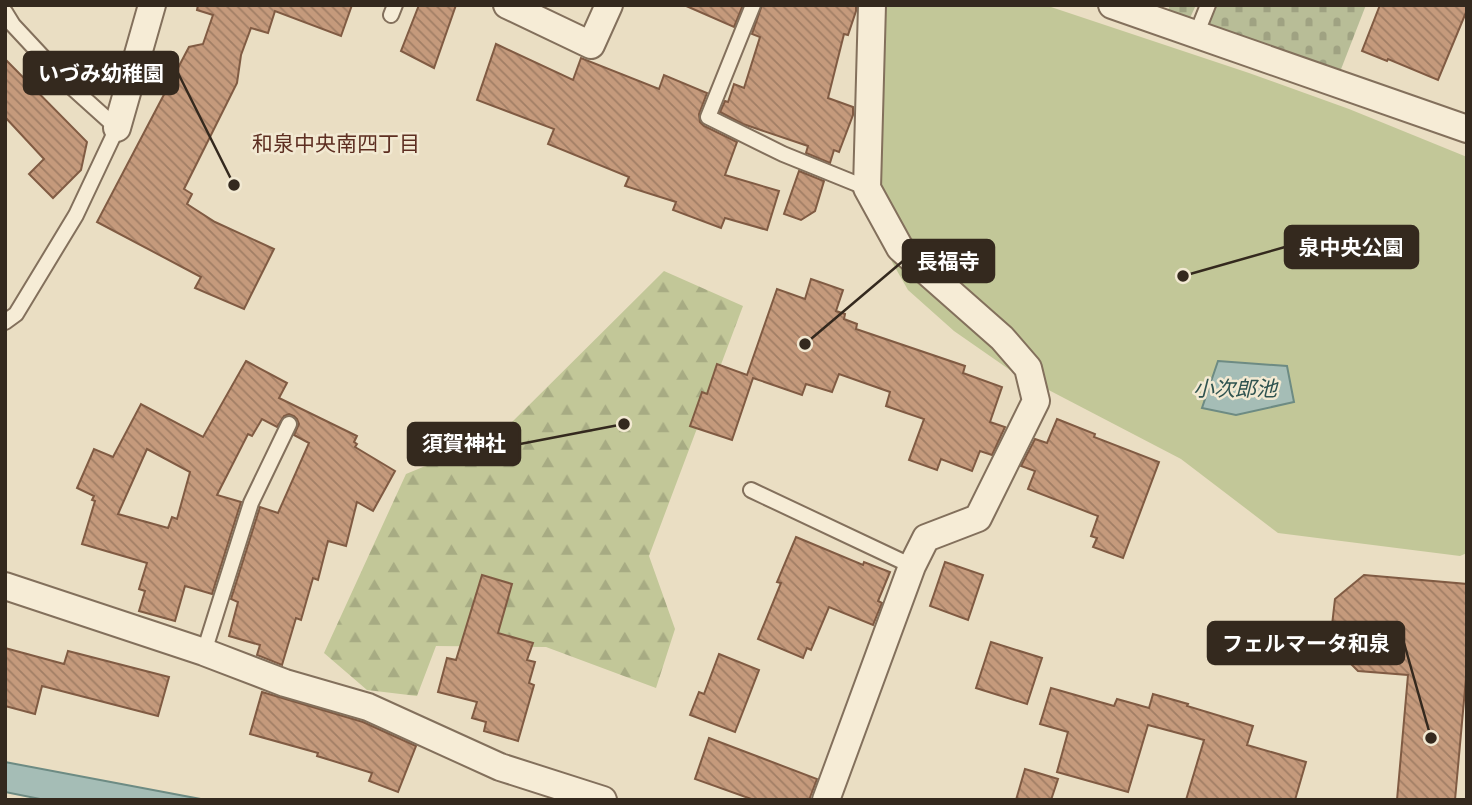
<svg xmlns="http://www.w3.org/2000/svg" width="1472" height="805" font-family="'Roboto Serif','Noto Sans JP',serif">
	<defs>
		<pattern id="forest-firs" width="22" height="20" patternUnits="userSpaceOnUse" patternTransform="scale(1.75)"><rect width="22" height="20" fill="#c2c798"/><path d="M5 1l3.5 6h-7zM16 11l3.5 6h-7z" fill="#a7ab83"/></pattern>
		<pattern id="cemetery-stones" width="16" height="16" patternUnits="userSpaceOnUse" patternTransform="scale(1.75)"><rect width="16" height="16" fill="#b8bd97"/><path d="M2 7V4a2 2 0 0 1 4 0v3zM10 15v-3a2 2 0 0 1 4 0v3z" fill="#9fa282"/></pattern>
		<pattern id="building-back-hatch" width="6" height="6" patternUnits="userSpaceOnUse" patternTransform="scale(1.75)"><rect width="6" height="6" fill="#c59a7c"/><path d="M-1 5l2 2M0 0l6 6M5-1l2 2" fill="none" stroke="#a17e65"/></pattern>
	</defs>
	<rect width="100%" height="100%" fill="#eadec3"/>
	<polygon fill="url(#forest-firs)" points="664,271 743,306 649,556 675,629 656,688 546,647 436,646 417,696 367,690 324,653 406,474 498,436"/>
	<g fill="url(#cemetery-stones)">
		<polygon points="1170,5 1196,5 1190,18 1168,10"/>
		<polygon points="1217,5 1366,5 1338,77 1207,30"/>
	</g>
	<polygon fill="#c2c798" points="883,5 1045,5 1249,73 1349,109 1467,157 1467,553 1460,556 1278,533 1181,459 1010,370 954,331 908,290 892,262 875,196"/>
	<g fill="#a5bdb6" stroke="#6d8b83" stroke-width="2">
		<polygon points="1218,361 1287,366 1294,402 1236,415 1202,408"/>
		<polygon points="5,762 206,800 45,800 5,792"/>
	</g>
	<g fill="url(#building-back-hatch)" stroke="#805b43" stroke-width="2" fill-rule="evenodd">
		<polygon points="198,5 352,5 341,36 275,11 268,33 251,28 241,55 237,83 184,189 192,194 187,204 215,222 274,249 244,309 195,288 201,277 97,222 189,47 203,44 213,15 197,10"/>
		<polygon points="419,5 456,5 434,68 401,51"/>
		<polygon points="684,5 743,5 734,27"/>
		<polygon points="762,5 856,5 856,11 848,35 844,34 828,98 853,107 853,115 839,152 834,150 830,163 806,153 808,146 743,124 720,112 725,101 728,102 734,84 744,88 760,37 752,34"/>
		<polygon points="1380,5 1467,5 1467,10 1438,80 1388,59 1387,61 1362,51"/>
		<polygon points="496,44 573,80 581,58 659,89 664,75 707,93 699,114 700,122 704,126 737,142 725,175 779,191 767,230 725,218 721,228 673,210 676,202 625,186 629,177 548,144 554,129 477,100"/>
		<polygon points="5,59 87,142 81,170 53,198 29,174 44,159 5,117"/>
		<polygon points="799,171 824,181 815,211 801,220 784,214"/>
		<polygon points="811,279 843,290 836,311 845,314 844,319 857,324 856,329 965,366 963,373 1002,387 990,422 1005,427 992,455 980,451 972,471 941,459 937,470 909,460 924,419 886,406 890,392 839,374 832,392 806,384 802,395 753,378 732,440 690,426 702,392 707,394 717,364 747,375 777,289 805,299"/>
		<path d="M246 361 287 383 279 398 357 436 354 442 357 444 355 447 395 471 373 511 357 502 346 546 328 541 318 580 313 578 301 620 296 618 282 665 257 655 260 645 229 636 238 602 231 599 260 507 278 513 309 443 294 435 299 424 297 419 294 416 289 414 284 416 277 427 262 419 252 436 248 434 217 495 241 502 212 594 185 586 175 621 139 611 145 591 139 589 147 563 82 544 95 501 92 500 94 496 77 488 94 449 113 457 141 404 203 437ZM147 449 190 472 177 519 172 517 168 528 118 514Z"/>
		<polygon points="1057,419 1095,434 1094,437 1159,462 1123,558 1093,547 1097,538 1091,536 1098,516 1028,489 1035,471 1021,466 1035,439 1047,443"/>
		<polygon points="796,537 863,565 864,562 890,572 878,601 882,603 873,625 829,607 811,650 807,648 803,658 758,639 781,583 777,582"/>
		<polygon points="945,562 983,575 968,620 930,606"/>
		<polygon points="482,575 512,584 498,633 533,643 527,660 535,662 529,683 534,685 518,741 484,731 486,722 472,718 477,702 438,692 447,658 456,660"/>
		<polygon points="1364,575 1467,584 1467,667 1455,800 1397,800 1408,675 1358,671 1330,643 1335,599"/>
		<polygon points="991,642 1042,658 1027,704 976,688"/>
		<polygon points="5,648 64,664 68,651 169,677 158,716 42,686 35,714 5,706"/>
		<polygon points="719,654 759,670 735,732 690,715 699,692 704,694"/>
		<polygon points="1051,688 1114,706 1117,699 1149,708 1153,694 1188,704 1187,706 1253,726 1247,745 1306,762 1295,800 1186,800 1204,740 1148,725 1128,792 1057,772 1068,732 1040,724"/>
		<polygon points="262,692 363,722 416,746 398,792 369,781 372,773 317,756 318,753 250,734"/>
		<polygon points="709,738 817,779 809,800 754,800 695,779"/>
		<polygon points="1025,769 1058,779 1051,800 1016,800"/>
	</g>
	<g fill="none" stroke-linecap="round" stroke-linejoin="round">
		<g stroke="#83705c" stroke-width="18">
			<g id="service">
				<polyline points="753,5 708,117 783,154 867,188"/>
				<polyline points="5,12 13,25 67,83 117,128 76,215 16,314 5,322"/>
				<polyline points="391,15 395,5"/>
				<polyline points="1196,35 1208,5"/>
				<polyline points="751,490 912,566"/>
				<polyline points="204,652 251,503 289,424"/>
			</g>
		</g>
		<g stroke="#83705c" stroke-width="30">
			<g id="minor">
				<polyline points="507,5 591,45 609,5"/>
				<polyline points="1112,5 1467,129"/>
				<polyline points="117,128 152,5"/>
				<polyline points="5,586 204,652 285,683 368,707 500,767 603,800"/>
				<polyline points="826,800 912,566 926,538 978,518 1036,401 1028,368 1002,338 900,248 867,188 872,5"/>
			</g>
		</g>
		<use href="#service" stroke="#f6ecd6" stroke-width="14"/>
		<use href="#minor" stroke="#f6ecd6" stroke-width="26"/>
	</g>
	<g text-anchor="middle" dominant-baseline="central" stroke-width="5" stroke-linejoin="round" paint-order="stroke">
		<g font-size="21" fill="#5d2e21" stroke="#f2e9d2">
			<text x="336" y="144">和泉中央南四丁目</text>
		</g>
		<g font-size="21" font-style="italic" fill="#2f5350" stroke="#f2e9d2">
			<text x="1235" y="389">小次郎池</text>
		</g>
	</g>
	<path fill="none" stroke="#34291e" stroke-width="2.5" d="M234 185L178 73M1183 276L1285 247M805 344L903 261M624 424L520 444M1431 738L1404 643"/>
	<g fill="#34291e" stroke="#f2e9d2" stroke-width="2.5">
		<circle cx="234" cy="185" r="7"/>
		<circle cx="1183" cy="276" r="7"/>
		<circle cx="805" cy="344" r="7"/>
		<circle cx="624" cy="424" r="7"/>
		<circle cx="1431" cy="738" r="7"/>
	</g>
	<g fill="#34291e" stroke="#34291e" stroke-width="2.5">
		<rect x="24" y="52" width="154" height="42" rx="7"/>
		<rect x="1285" y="226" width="133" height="42" rx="7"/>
		<rect x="903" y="240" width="91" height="42" rx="7"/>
		<rect x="408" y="423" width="112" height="42" rx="7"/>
		<rect x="1208" y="622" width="196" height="42" rx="7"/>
	</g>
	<g font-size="21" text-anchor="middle" font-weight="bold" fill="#fff">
		<text x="101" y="81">いづみ幼稚園</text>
		<text x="1351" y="255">泉中央公園</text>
		<text x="948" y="269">長福寺</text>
		<text x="464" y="451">須賀神社</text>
		<text x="1306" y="651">フェルマータ和泉</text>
	</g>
	<rect width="1472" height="805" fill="none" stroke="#34291e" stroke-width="14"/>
</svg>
